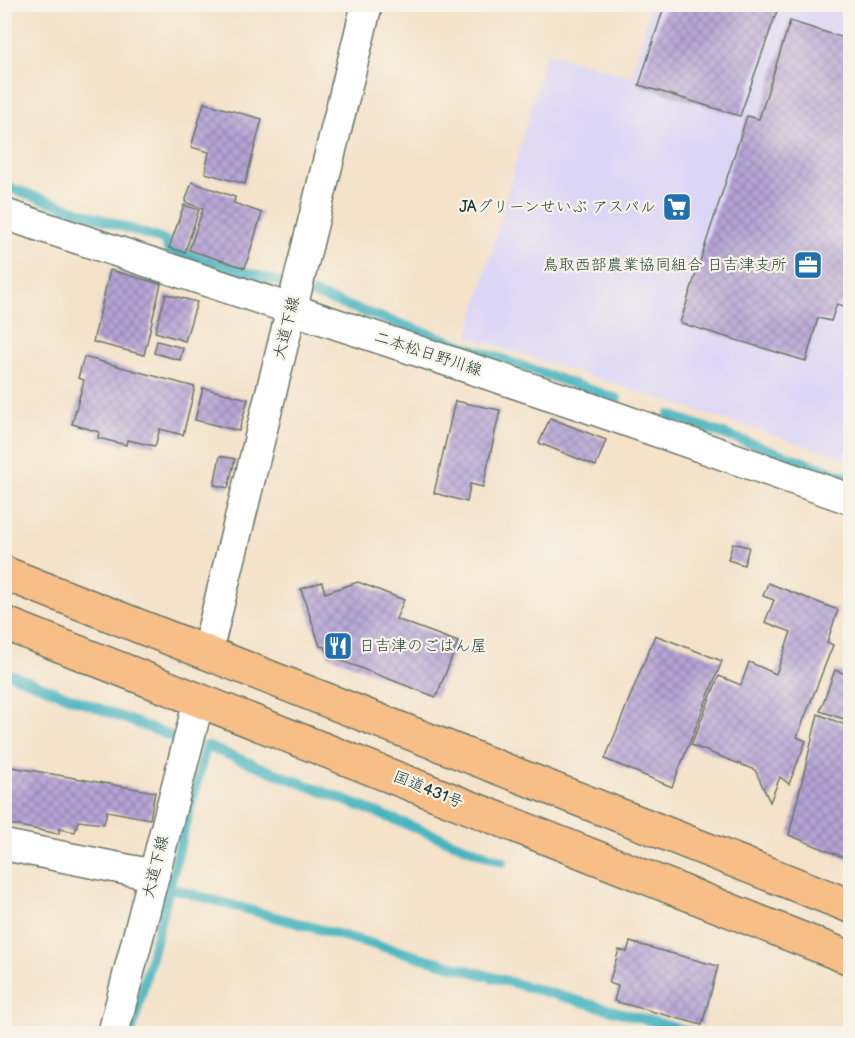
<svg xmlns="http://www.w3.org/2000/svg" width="855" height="1038" font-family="'Balsamiq Sans','Klee One',sans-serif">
	<defs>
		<pattern id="building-cross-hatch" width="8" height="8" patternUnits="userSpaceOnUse" patternTransform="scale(1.5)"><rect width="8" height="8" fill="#b6a3d5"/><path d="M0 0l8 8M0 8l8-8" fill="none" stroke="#9386ae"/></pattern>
	</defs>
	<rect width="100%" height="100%" fill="#f7f3e8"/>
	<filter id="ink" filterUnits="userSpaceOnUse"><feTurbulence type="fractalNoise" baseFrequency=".0167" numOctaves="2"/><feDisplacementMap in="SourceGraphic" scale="12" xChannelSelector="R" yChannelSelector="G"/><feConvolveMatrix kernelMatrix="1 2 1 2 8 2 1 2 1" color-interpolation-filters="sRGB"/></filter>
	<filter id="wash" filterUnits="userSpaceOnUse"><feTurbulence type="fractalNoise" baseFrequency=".008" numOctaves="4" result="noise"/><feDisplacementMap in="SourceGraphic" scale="24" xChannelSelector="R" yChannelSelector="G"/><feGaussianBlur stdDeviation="1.35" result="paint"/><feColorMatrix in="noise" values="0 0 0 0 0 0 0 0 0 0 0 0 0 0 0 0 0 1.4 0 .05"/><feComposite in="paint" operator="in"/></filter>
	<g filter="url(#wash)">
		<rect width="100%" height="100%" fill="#f4e2c9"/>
		<polygon fill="#dcd6f6" points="651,5 850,5 850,460 468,337 546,52 631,77"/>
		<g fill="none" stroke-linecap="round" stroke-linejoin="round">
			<g stroke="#46b4c0" stroke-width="10">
				<polyline points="4,186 166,241 168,250 280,282"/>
				<polyline points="313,294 617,399"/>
				<polyline points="669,415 850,478"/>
				<polyline points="4,672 173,737"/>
				<polyline points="170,888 698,1034"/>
				<polyline points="131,1034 206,746 503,862"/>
			</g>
		</g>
		<g id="blocks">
			<g fill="url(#building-cross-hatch)">
				<polygon points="665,4 758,4 777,11 740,116 639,85"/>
				<polygon points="790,21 850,40 850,308 837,304 831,321 818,318 806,361 680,323 747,116 759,119"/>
				<polygon points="204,103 262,119 245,184 205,173 209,152 191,147"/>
				<polygon points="192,182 235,197 234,203 262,213 245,268 189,250 203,209 185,202"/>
				<polygon points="184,205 199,210 185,252 169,248"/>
				<polygon points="110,270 161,284 144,355 93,342"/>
				<polygon points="166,294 197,302 185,341 155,332"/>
				<polygon points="157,341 183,348 180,360 154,353"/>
				<polygon points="84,357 195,387 183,435 160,429 155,446 127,440 126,445 98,438 99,432 72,424 84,380 78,378"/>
				<polygon points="203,388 248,399 239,431 195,420"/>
				<polygon points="455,401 500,410 483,487 470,484 467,502 434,493"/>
				<polygon points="550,418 606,440 596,466 539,443"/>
				<polygon points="220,456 235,459 228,488 214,485"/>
				<polygon points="733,543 749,547 744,565 728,560"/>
				<polygon points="322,582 325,593 358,582 404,600 396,619 458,642 436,697 329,656 325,647 320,646 301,589"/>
				<polygon points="768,583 838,610 827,642 833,645 797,737 806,741 789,784 780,777 770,802 755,770 691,745 719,676 741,685 749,662 776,674 791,632 765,622 774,600 763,596"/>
				<polygon points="655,635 722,661 672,787 605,759"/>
				<polygon points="835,670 850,676 850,721 820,711"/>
				<polygon points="818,714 850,727 850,860 789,835"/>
				<polygon points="12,767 155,792 150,819 107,811 104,824 78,821 75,832 59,829 59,834 4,823 4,809"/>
				<polygon points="630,942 718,966 702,1025 614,1001 618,986 609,983 619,950 627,952"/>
			</g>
		</g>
	</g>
	<g filter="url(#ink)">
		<use href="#blocks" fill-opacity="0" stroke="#6a7768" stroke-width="1.5"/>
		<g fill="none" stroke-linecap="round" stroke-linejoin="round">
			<g stroke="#6a7768" stroke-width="33">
				<g id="street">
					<polyline points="4,214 584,406 850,499"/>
					<polyline points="207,652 367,4"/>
					<polyline points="4,845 154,875"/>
					<polyline points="113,1034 199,700"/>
				</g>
			</g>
			<g stroke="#6a7768" stroke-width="36">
				<g id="highway">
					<polyline points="4,573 850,906"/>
					<polyline points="4,623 850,958"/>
				</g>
			</g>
			<use href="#street" stroke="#fff" stroke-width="30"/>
			<use href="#highway" stroke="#f7be87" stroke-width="33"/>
		</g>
	</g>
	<defs>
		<g id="supermarket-square" transform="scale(1.5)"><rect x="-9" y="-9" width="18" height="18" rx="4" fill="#1f6fb2" stroke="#f7f3e8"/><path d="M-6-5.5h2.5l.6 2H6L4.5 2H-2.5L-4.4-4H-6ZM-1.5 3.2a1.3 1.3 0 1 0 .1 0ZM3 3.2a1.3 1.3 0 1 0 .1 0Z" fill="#fff"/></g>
		<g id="office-square" transform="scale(1.5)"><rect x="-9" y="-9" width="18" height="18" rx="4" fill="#1f6fb2" stroke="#f7f3e8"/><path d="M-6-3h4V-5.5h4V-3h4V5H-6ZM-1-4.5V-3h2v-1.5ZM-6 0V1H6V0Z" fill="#fff"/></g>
		<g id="restaurant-square" transform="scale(1.5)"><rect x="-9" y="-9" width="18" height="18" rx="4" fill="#1f6fb2" stroke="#f7f3e8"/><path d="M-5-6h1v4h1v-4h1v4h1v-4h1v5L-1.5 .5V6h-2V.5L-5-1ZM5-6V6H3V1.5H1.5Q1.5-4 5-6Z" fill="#fff"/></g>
	</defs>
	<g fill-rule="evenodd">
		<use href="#supermarket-square" x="677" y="207"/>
		<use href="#office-square" x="808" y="265"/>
		<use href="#restaurant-square" x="338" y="646"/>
	</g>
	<g text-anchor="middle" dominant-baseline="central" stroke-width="4.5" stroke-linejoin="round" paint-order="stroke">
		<g font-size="16" fill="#1f3d34" stroke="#f7f3e8" text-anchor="end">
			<text x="656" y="207">JAグリーンせいぶ アスパル</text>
			<text x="787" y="265">鳥取西部農業協同組合 日吉津支所</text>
			<text x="359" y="646" text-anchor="start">日吉津のごはん屋</text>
		</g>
		<g font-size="16" fill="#1f3d34" stroke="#f7f3e8">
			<text transform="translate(287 328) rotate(-76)">大道下線</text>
			<text transform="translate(428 354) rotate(18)">二本松日野川線</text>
			<text transform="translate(428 790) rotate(22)">国道431号</text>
			<text transform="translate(156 867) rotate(-76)">大道下線</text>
		</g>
	</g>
	<rect width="855" height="1038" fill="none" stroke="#f7f3e8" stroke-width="24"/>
</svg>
